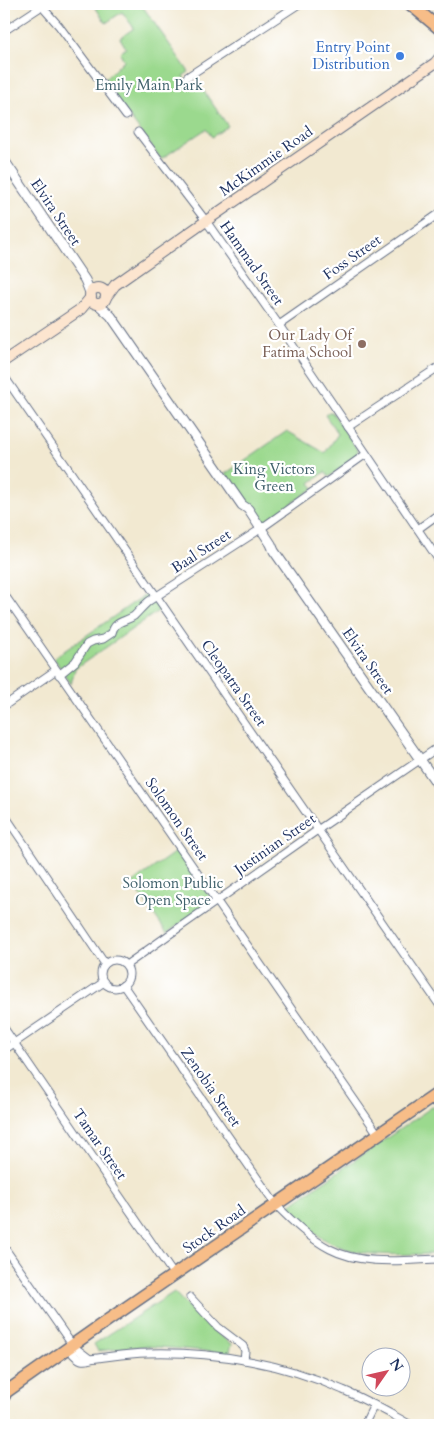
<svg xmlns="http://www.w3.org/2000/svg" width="444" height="1429" font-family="Cardo,serif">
	<rect width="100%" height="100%" fill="#fff"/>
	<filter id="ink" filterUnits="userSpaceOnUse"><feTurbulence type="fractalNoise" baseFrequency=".02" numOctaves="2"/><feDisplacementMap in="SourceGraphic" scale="10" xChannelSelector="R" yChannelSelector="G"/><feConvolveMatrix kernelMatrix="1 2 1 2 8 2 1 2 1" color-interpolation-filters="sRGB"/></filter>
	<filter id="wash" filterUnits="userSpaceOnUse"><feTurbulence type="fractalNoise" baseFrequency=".0096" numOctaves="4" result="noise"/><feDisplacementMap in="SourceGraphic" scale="20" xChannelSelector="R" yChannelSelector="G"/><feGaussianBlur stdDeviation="1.12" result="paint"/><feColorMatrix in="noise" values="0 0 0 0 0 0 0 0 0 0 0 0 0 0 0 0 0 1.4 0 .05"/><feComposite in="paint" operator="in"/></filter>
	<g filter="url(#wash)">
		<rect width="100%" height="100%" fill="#f2e9d1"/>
		<g fill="#9bd98e" stroke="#5b8476">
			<polygon points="93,4 141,4 189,72 183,76 191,87 198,83 228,126 212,137 206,129 161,159 103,81 124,60 120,53 126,48 120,38 134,28 122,12 106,23"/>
			<polygon points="329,412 332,412 357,449 358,452 357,456 329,477 325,472 310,483 314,488 266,521 259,521 225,474 287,431 325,453 338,434 325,415"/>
			<polygon points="149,592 161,609 75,669 71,684 54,658"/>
			<polygon points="178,850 211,898 208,904 167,933 132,883"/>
			<path d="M432 1107 437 1108 440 1114V1254C377 1254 340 1263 292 1213L289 1208 291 1204Z"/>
			<polygon points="174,1292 207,1326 232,1344 229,1354 195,1350 145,1346 98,1351 94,1344"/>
		</g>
	</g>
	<g filter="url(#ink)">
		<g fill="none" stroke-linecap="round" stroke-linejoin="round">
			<g stroke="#667086" stroke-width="9">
				<g id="minor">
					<polyline points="46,4 44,9 59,26 126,116"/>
					<polyline points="4,31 45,4"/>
					<polyline points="187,77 299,4"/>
					<polyline points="138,132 206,221 279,325 440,562"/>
					<polyline points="279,325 440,213"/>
					<polyline points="4,376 440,1006"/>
					<polyline points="348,427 440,366"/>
					<polyline points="418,529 440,513"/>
					<polyline points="4,594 378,1134"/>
					<path d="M59 675 75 662 87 644 93 641 103 639 112 633C114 621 125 622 134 616 139 611 143 606 149 601L256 532 366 454"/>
					<polyline points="4,706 56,670"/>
					<polyline points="4,814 105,964"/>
					<circle cx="115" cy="974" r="14"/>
					<polyline points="126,965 319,829 440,746"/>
					<path d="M123 985 276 1205C292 1221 309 1238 330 1249 362 1266 405 1260 440 1259"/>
					<polyline points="4,1028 174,1275"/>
					<polyline points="4,1050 104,982"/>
					<polyline points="433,1097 440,1109"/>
					<polyline points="4,1247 73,1346 90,1359"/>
					<polyline points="190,1297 218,1327 243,1346 245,1351 244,1360"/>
					<path d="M73 1346V1354C79 1360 83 1362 90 1359 109 1357 128 1353 147 1353 213 1351 283 1363 343 1390 367 1400 389 1413 411 1425"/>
					<polyline points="364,1425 374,1405"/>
				</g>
			</g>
			<g stroke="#667086" stroke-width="11">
				<g id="tertiary">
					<polyline points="4,160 85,280 91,295"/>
					<polyline points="98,304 111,316 242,505 248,509 271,544 274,551 440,788"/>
				</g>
			</g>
			<g stroke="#667086" stroke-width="12">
				<g id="secondary">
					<circle cx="98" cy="296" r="8"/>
					<polyline points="106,297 115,285 206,221 435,63 440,57"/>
					<polyline points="4,361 81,309 91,297"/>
				</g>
			</g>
			<g stroke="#667086" stroke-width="14">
				<polyline id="primary" points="4,1396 6,1392 108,1320 440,1092"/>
			</g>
			<g stroke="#667086" stroke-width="14">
				<polyline id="trunk" points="410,4 440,29"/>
			</g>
			<use href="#minor" stroke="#fff" stroke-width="7"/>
			<use href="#tertiary" stroke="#fff" stroke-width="9"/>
			<use href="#secondary" stroke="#fce5cf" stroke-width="10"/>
			<use href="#primary" stroke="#f7bd88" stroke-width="11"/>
			<use href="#trunk" stroke="#f7bd88" stroke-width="11"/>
		</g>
	</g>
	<circle fill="#3f7fe0" stroke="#fff" stroke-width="2" cx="400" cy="56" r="5"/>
	<circle fill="#8d6e63" stroke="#fff" stroke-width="2" cx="362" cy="344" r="5"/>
	<g text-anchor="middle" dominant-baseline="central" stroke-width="4.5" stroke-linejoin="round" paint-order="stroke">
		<g font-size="15" fill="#366cbe" stroke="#fff" text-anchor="end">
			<text x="390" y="47">Entry Point<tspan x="390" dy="17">Distribution</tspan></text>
		</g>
		<g font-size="15" fill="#41626c" stroke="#fff">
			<text x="149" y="85">Emily Main Park</text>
			<text x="274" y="469">King Victors<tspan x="274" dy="17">Green</tspan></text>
			<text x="173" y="883">Solomon Public<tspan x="173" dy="17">Open Space</tspan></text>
		</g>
		<g font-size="15" fill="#1b2f5e" stroke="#fff">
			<text transform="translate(266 161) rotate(-35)">McKimmie Road</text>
			<text transform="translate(56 212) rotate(56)">Elvira Street</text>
			<text transform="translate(352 257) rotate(-35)">Foss Street</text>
			<text transform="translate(252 263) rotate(55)">Hammad Street</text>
			<text transform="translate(201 551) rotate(-33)">Baal Street</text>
			<text transform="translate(368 661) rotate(55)">Elvira Street</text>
			<text transform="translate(234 683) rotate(55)">Cleopatra Street</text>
			<text transform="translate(177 819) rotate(55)">Solomon Street</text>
			<text transform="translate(275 844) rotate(-35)">Justinian Street</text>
			<text transform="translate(211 1087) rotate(55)">Zenobia Street</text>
			<text transform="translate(100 1144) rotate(55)">Tamar Street</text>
			<text transform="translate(214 1229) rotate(-35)">Stock Road</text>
		</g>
		<g font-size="15" fill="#785e54" stroke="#fff" text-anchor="end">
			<text x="352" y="335">Our Lady Of<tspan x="352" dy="17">Fatima School</tspan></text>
		</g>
	</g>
	<rect width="444" height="1429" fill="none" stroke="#fff" stroke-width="20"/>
	<g transform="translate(386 1372) rotate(56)"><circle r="24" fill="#ffffff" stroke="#a4acbf"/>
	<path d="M0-4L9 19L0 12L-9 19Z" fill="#d1495b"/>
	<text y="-8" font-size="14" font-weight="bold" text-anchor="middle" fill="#1b2f5e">N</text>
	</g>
</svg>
